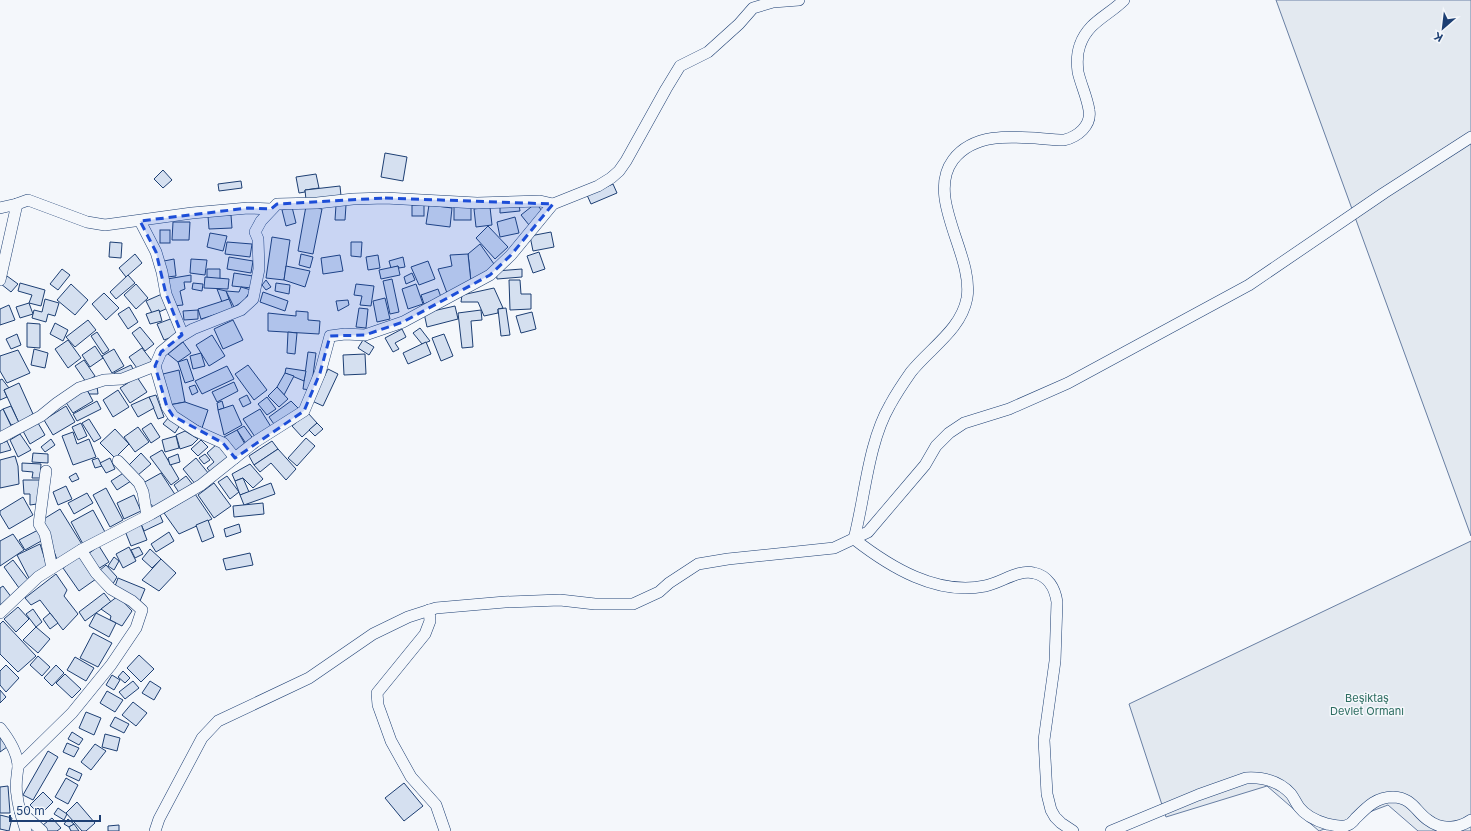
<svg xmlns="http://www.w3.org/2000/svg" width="1471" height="831" font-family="Inter,sans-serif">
	<rect width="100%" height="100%" fill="#f4f7fb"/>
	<g fill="#e3e9f0" stroke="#687fa3">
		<polygon points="1276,0 1471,0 1471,536"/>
		<polygon points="1471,541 1471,831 1418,831 1388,805 1319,831 1267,786 1166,817 1129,704"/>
	</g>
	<g fill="#d5e0f0" stroke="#1d3f73">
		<polygon points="385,153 407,157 403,181 381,177"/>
		<polygon points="163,170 172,180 163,188 154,179"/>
		<polygon points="316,174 319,188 305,190 305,192 299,193 296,177"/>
		<polygon points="241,181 242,188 219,191 218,184"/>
		<polygon points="613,184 617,193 591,204 587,195"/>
		<polygon points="340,186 341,196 306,200 305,190"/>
		<polygon points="536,203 542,211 529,225 521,215"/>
		<polygon points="336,205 346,205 345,220 335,220"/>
		<rect x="412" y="205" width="12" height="11"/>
		<polygon points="429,205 452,208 450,227 426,224"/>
		<polygon points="519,205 520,211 500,213 500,207"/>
		<polygon points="306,206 322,209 313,254 298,251"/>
		<rect x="454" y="206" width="17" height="14"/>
		<polygon points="292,207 296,223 286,226 282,210"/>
		<polygon points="490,207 492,225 476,227 474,209"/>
		<polygon points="231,215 232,228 209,229 208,216"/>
		<polygon points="515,217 519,233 500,237 497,222"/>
		<polygon points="173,222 190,222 189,240 172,240"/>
		<polygon points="488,226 508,247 495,259 476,238"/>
		<rect x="160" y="230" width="10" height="13"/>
		<polygon points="551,232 554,247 533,251 530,236"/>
		<polygon points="210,233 227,236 223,251 207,247"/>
		<polygon points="272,237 290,240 284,280 266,278"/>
		<polygon points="110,242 122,243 121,258 109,257"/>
		<polygon points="227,242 252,244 250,257 225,254"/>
		<polygon points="351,242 362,242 361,257 351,256"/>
		<polygon points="480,244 494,264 481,276 471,282 468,254"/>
		<polygon points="539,252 545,269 533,273 527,256"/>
		<polygon points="135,254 142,263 126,277 119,268"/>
		<polygon points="301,254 313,257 310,268 299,265"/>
		<polygon points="468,254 471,282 447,293 438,269 452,266 450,255"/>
		<polygon points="340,255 343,271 323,274 321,258"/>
		<polygon points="378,255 380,268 368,270 366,257"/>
		<polygon points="229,257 253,261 251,273 227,269"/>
		<polygon points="403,257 405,267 399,268 398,266 391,268 389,261"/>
		<polygon points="174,259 176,276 167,277 164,261"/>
		<polygon points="191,259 207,260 205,275 190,273"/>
		<polygon points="428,261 435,279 419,285 411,267"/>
		<polygon points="286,266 310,271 305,287 284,280"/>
		<polygon points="398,266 400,275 381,279 379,270"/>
		<polygon points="62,269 70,275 58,290 50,284"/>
		<polygon points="207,269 220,269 220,279 207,278"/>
		<polygon points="522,269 522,277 497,279 496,271"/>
		<polygon points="234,273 253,276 252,288 232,286"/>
		<polygon points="412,273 415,280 406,284 404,277"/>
		<polygon points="128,275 135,283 116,299 110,292"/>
		<polygon points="191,275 191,282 184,282 185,289 180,291 183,305 173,306 167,279"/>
		<polygon points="7,276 18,284 11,292 1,284"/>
		<polygon points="205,277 229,279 228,289 204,288"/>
		<polygon points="392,279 399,312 390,314 383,281"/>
		<polygon points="266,280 271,287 266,290 262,285"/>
		<polygon points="509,280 520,280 521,294 531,294 531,309 510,310"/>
		<polygon points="20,283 45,290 41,306 29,303 32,295 18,291"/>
		<polygon points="193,283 203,284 202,291 192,289"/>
		<polygon points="276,283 290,285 289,294 275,291"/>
		<polygon points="71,284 88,300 75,315 57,300"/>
		<polygon points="136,284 148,298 136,309 124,295"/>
		<polygon points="356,284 374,286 371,306 360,305 362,296 354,295"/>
		<polygon points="416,284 423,304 408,309 402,289"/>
		<polygon points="241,287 251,290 244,301 234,307 226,291 239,292"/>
		<polygon points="494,288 503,308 498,309 498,313 484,316 478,302 461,302 462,295"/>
		<polygon points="217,289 226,291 229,299 222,302"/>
		<polygon points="438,289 441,297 424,304 421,295"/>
		<polygon points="263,292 288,301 285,311 260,302"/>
		<polygon points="104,293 119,308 106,320 92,304"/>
		<polygon points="162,294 168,308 159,312 159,310 152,313 146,301"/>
		<polygon points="385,298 390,319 377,322 373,301"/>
		<polygon points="45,299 59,303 55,316 48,314 46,322 32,318 34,310 42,312"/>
		<polygon points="229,299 233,309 201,319 198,309"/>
		<polygon points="348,300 349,305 338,311 336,301"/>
		<polygon points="29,303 33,314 20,318 16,307"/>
		<polygon points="9,305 15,320 0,325 0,309"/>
		<polygon points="455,306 458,319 427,327 424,313"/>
		<polygon points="129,307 138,322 128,329 118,314"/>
		<polygon points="359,308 368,309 366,328 356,327"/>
		<polygon points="506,308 510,335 501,336 498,309"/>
		<polygon points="159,310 162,321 150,324 146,314"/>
		<polygon points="198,310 198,319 184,320 183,311"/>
		<polygon points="481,310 482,320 471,321 473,347 462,348 458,313"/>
		<polygon points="296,311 308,312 308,320 320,321 319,334 268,331 268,313 296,316"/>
		<polygon points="532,312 536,329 521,333 516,316"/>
		<polygon points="173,318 180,334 164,340 157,324"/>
		<polygon points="88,320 96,330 75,347 66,337"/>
		<polygon points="233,320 243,340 223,349 214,329"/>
		<polygon points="27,323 40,324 40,348 27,347"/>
		<polygon points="55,323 68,330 63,341 50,334"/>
		<polygon points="140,327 154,344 145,351 132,333"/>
		<polygon points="420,328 430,341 422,344 413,333"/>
		<polygon points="402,329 406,337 395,343 399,349 393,352 385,338"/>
		<polygon points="97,332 109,350 103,354 91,336"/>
		<polygon points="288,332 297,333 295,354 287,353"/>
		<polygon points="17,334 21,345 11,349 6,339"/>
		<polygon points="444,334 453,356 441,361 432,338"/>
		<polygon points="212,335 225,356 209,366 196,345"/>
		<polygon points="68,340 81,358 68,368 55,349"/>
		<polygon points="363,340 374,347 369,355 358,348"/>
		<polygon points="183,342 191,353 178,362 168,354"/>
		<polygon points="426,342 431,354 408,364 403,353"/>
		<polygon points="95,346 103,358 90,367 82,355"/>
		<polygon points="142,348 152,361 139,371 129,357"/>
		<polygon points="34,349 48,353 45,368 31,365"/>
		<polygon points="114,349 124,366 112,373 102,356"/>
		<polygon points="18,350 30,373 7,383 0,371 0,356"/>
		<polygon points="308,352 316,353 311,390 303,389"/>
		<polygon points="201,353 205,366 193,369 190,356"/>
		<polygon points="365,354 366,374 344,375 343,355"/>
		<polygon points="187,359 194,380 185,383 178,362"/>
		<polygon points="84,360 95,376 86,382 75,366"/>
		<polygon points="131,365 134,371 117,379 114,373"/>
		<polygon points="248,365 267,390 254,400 235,374"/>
		<polygon points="227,366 234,379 202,394 195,381"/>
		<polygon points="286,368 306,371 304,381 285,373"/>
		<polygon points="328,369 338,374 323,406 312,401"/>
		<polygon points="179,370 185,402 169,405 163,374"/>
		<polygon points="285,373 294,376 284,395 277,387"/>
		<polygon points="137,377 147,392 130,403 120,388"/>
		<polygon points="2,379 9,388 4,390 7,397 0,400 0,380"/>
		<polygon points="234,382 238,391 217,402 212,392"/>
		<polygon points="19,383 33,414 19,423 4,390"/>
		<polygon points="195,385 198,392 192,395 189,387"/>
		<polygon points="97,386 98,394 89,394 86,388"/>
		<polygon points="277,387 288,399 279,407 268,396"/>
		<polygon points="86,388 93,401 73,413 65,401"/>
		<polygon points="118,390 129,407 113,417 103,400"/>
		<polygon points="156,395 164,417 158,419 149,397"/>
		<polygon points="247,395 251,403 243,407 239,399"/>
		<polygon points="149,397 154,408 138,417 131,405"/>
		<polygon points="267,397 276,409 267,415 258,404"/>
		<polygon points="97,401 101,409 77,421 73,414"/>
		<polygon points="222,401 224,408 218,410 217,403"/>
		<polygon points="291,401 300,410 276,427 269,417"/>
		<polygon points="185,402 208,410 202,428 177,415 169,405"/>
		<polygon points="233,405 242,425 224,435 218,410"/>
		<polygon points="11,406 19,423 11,425 3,409"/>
		<polygon points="66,406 75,422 53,435 44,420"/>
		<polygon points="3,409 13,430 0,436 0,411"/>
		<polygon points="260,409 273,430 257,440 243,419"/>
		<polygon points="308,413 317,423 302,437 292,426"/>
		<polygon points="169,417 180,425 175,433 163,424"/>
		<polygon points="89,419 101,438 94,442 82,423"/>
		<polygon points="38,423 45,435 30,444 23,431"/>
		<polygon points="81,423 87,436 78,440 72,427"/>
		<polygon points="151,423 160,437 151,443 142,429"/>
		<polygon points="317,423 323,429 315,436 309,430"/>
		<polygon points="244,426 254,440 247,445 237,430"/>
		<polygon points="138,427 149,442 135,452 124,437"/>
		<polygon points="115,429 129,444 115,458 100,443"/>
		<polygon points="237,430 246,446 233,453 224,437"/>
		<polygon points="185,431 198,439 192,445 180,449 176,435"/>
		<polygon points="73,432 77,444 89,439 96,457 73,465 62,436"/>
		<polygon points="20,434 31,450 18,457 10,440"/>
		<polygon points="176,436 179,448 165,452 162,440"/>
		<polygon points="306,438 315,446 297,466 288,458"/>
		<polygon points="51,439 55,445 45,452 41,447"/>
		<polygon points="201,440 208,447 198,456 191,449"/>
		<polygon points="7,441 11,450 0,453 0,444"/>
		<polygon points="272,441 278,449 254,465 249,456"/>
		<polygon points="217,444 230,459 212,474 207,468 214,462 207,453"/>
		<polygon points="278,449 296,469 286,480 271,463 260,472 254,465"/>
		<polygon points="162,450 179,479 171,485 150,457"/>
		<polygon points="33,453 48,454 48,463 32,462"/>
		<polygon points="141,453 151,464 138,475 129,465"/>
		<polygon points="178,454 180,462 170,465 168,458"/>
		<polygon points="205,454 210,460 204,464 199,458"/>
		<polygon points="15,456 18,466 19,484 0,488 0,460"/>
		<polygon points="98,458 102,466 95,468 92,460"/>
		<polygon points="110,458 115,469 106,473 100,463"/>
		<polygon points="196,458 209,474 196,485 183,469"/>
		<polygon points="22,463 41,464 40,478 32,478 33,472 22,471"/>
		<polygon points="250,464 263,479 253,488 243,478 235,481 232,474"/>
		<polygon points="125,472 131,481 117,490 111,481"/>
		<polygon points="76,473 79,479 72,482 69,477"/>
		<polygon points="161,473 176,496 155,509 149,502 143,483"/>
		<polygon points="186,476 193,485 180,494 174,485"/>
		<polygon points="227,476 239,492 230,499 218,482"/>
		<polygon points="243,478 249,492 240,495 235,481"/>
		<polygon points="23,480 41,480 37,504 30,505 30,494 24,494"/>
		<polygon points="214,483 231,506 214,518 198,495"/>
		<polygon points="271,483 275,494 244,505 240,495"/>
		<polygon points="66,486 72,499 58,505 53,492"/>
		<polygon points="106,488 123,520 110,527 93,495"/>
		<polygon points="87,493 93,503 74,514 68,503"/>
		<polygon points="195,494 212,519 179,534 164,513"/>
		<polygon points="134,495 141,511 124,519 117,503"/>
		<polygon points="23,497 33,515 9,529 0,514 0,511"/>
		<polygon points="263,503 264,514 234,517 233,506"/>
		<polygon points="60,509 83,546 58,562 42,520"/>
		<polygon points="93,510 105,532 83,544 71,522"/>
		<polygon points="160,515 163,522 144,531 141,524"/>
		<polygon points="208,520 214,537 202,542 196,525"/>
		<polygon points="141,524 147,540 131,546 125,531"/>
		<polygon points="239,524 241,532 226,537 224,529"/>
		<polygon points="38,530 43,540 25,550 19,540"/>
		<polygon points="169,532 174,541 156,552 151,544"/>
		<polygon points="13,534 24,550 0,566 0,541"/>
		<polygon points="40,544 47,566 30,580 17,555"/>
		<polygon points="99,546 109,562 98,569 88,554"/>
		<polygon points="129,547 136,561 123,568 116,554"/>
		<polygon points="139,547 143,554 135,558 131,550"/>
		<polygon points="150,549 161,559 152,568 142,559"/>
		<polygon points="250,553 253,565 226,570 223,559"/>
		<polygon points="79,556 96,579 79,591 63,568"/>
		<polygon points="114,557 119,561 114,570 108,566"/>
		<polygon points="161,559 176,573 159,591 142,580"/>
		<polygon points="13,560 29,581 19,588 4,567"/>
		<polygon points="106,565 117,577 111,587 99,571"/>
		<polygon points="56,574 67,590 64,596 78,614 63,630 40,600 31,605 25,598"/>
		<polygon points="118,578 145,589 140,601 114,589"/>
		<polygon points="3,586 12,598 0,608 0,588"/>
		<polygon points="104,593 111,602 85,621 79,612"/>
		<polygon points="118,596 132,611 122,626 110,620 111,616 101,609"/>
		<polygon points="18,607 29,619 16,632 4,619"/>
		<polygon points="33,609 42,622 36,627 26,614"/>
		<polygon points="50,613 58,623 50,629 43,619"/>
		<polygon points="96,613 116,623 109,637 89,626"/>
		<polygon points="3,621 36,656 18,672 0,654 0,624"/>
		<polygon points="36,627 50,639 38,653 23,640"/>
		<polygon points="93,633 112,643 98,667 80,658"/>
		<polygon points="139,655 154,669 141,682 127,668"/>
		<polygon points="38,656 50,667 42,676 30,665"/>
		<polygon points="75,657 94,668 86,681 67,670"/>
		<polygon points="6,665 19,678 6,692 0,685 0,671"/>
		<polygon points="56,665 64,673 52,686 44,678"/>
		<polygon points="123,671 130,678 125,683 118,677"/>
		<polygon points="65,674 81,689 72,698 56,683"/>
		<polygon points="112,675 120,680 114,690 106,685"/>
		<polygon points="133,681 139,688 125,699 119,692"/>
		<polygon points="150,681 161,688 154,700 142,693"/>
		<polygon points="0,690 6,697 0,703"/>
		<polygon points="107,691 123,700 115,712 100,703"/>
		<polygon points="133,702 147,713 136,726 122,715"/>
		<polygon points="86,712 101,718 94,735 79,728"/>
		<polygon points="115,717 129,724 124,733 110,726"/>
		<polygon points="72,732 83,739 79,745 68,739"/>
		<polygon points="105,734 120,738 117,751 102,747"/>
		<polygon points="0,737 7,747 0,752"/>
		<polygon points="67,743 79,748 74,757 63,752"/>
		<polygon points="95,744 106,751 91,770 81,762"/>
		<polygon points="48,751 58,757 33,800 23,795"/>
		<polygon points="69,768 82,774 79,781 66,775"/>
		<polygon points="66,778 78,785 68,804 55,797"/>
		<polygon points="404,783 423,806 404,821 385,798"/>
		<polygon points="8,786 10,813 0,813 0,787"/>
		<polygon points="43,792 53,802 40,815 30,805"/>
		<polygon points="77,802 95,823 86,831 82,831 66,813"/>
		<polygon points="58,808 67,814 64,820 54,814"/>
		<polygon points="0,815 12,818 9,831 0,829"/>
		<polygon points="52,818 61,828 57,831 47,831 43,825"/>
		<polygon points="68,819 74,824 69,827 64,824"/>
		<polygon points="74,824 79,831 71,831 69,827"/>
		<polygon points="119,825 119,831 108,831 108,826"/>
	</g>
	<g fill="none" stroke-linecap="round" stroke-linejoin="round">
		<g stroke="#1d3f73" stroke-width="12">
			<g id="minor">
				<polyline points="17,204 28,200 87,222 105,225 192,213 248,208 271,209"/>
				<polyline points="0,208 17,204 0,280"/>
				<polyline points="140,221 156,252 162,272 166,294 183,335"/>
				<polyline points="155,366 167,407 173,416 196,431 223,443 235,458"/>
				<polyline points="0,438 41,416 57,403 79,388 104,380 122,379 155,366 161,352 178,338 193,329 241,310 253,299 259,269 258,239 255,232 261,221 277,204 317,203 353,199 385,198 477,203 540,201 553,204"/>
				<polyline points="118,461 139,483 143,492 147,516"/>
				<polyline points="46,471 39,524 45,534 52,568"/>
				<polyline points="429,610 430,621 425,634 377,693 378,705 391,741 411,777 436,805 445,831"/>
				<polyline points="0,613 38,577 81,550 151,514 201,485 255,442 304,411 320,373 330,336 345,334 365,335 403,322 490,275 511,255 553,204 598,186 611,178 619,171 626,161 666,89 680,66 708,52 739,24 753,8 773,2 799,0"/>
				<path d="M0 728C8 738 18 754 18 767 17 777 15 785 17 795 18 807 22 819 26 831"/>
				<polyline points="18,766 72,713 111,665 136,628 142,610 132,601 111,589 96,573 81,550"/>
				<polyline points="20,811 42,831"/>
				<polyline points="155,831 159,819 202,738 218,721 309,678 373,634 408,617 436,608 505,602 560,600 595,604 633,604 659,592 669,583 698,564 728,559 834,548 868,532 925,465 936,446 949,433 964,423 1009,409 1068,383 1249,285 1384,193 1471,137"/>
				<path d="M1073 831 1061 823 1055 817 1051 810 1047 794 1044 740 1055 661 1057 602C1055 588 1048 576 1034 573 1018 569 1001 583 985 586 937 596 890 567 854 539 865 497 868 443 890 405 896 394 904 382 911 372 930 348 961 330 967 298 974 255 925 198 953 160 978 127 1028 139 1064 140 1077 137 1092 126 1089 110 1087 97 1081 85 1078 72 1077 64 1077 53 1080 45 1088 22 1108 16 1124 0"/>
				<path d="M1111 831 1198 795 1246 778C1263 777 1279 781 1291 794 1294 798 1296 803 1299 807 1305 815 1317 821 1327 824 1332 825 1340 827 1345 826 1349 825 1353 822 1355 819 1367 807 1376 797 1393 797 1413 798 1415 811 1428 820 1441 830 1458 829 1471 820"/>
			</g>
		</g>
		<use href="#minor" stroke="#f4f7fb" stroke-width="11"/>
	</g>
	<path fill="#1d4ed8" fill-opacity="0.2" stroke="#1d4ed8" stroke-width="3" stroke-dasharray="8 5" stroke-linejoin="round" d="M385 198 553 204 511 255 490 275 403 322 365 335 330 336 320 373 304 411 235 458 223 443 173 416 167 407 155 366 161 352 182 335 166 294 156 252 140 221 248 208 271 209 277 204Z"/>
	<g text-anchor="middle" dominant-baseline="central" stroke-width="3" stroke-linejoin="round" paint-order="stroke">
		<g font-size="11" fill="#2c6c60" stroke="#f4f7fb">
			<text x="1367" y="698">Beşiktaş<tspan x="1367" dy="13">Devlet Ormanı</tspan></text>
		</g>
	</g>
	<g transform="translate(1443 28) rotate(208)" stroke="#f4f7fb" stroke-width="3" paint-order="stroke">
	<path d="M0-3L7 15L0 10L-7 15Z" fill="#1d3f73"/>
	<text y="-6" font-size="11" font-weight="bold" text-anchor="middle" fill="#1d3f73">K</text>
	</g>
	<path d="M10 815v6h90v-6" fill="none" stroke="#1d3f73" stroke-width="2"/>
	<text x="16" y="815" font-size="12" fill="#1d3f73" stroke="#f4f7fb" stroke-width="3" paint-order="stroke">50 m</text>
</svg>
